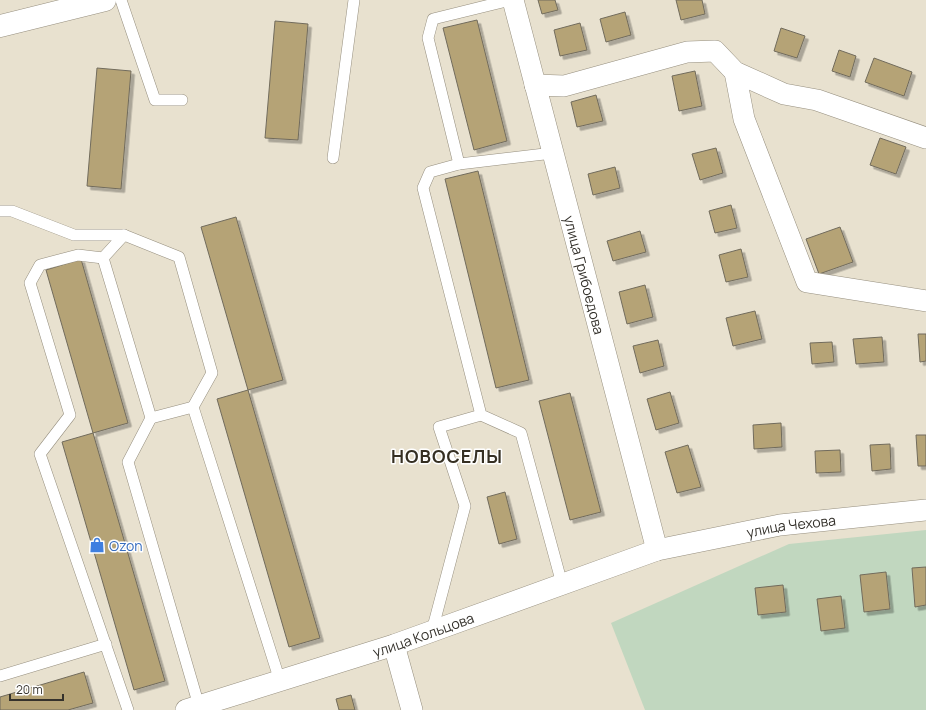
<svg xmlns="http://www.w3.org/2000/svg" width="926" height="710" font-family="Manrope,sans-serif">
	<defs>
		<filter id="shadow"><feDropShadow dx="3.5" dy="3.5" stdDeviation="0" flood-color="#0004"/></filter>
	</defs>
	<rect width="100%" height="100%" fill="#e8e1cf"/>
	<polygon fill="#c1d7bf" points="926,530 926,710 645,710 611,623 789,544"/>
	<g fill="#b5a376" stroke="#716b5c" filter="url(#shadow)">
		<polygon points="538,0 555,0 558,10 542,14"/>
		<polygon points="676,0 702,0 705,14 681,20"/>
		<polygon points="625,12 631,35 606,42 600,19"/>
		<polygon points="477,20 507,141 474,150 443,28"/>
		<polygon points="275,21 308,24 298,140 265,138"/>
		<polygon points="580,23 587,50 560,56 554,30"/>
		<polygon points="781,28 805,36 797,58 774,51"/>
		<polygon points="839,50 856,56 850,77 832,71"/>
		<polygon points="874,58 912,72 904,96 865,82"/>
		<polygon points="97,68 131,71 121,189 87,186"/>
		<polygon points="695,71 702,106 679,111 672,76"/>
		<polygon points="596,95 603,121 577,127 571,102"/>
		<polygon points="880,138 906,147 896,174 870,165"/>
		<polygon points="716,148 723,173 700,180 692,154"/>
		<polygon points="615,167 620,188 593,195 588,174"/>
		<polygon points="478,171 529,380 496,388 445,179"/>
		<polygon points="731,205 737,228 715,233 709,211"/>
		<polygon points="236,217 283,380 248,390 201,227"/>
		<polygon points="840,227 853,262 819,274 806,239"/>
		<polygon points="640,231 646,252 613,261 607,241"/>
		<polygon points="741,249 748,277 726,282 719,255"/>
		<polygon points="81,259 128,423 93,433 46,270"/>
		<polygon points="645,285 653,317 627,324 619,292"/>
		<polygon points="755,311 762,339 733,346 726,318"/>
		<polygon points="918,334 926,334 926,361 920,362"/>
		<polygon points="882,337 884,362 856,364 853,339"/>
		<polygon points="658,340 664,366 640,373 633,346"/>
		<polygon points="832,342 834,362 812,364 810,343"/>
		<polygon points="248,390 320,638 289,647 217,399"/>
		<polygon points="670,392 679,423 656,430 647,399"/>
		<polygon points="570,393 601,512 570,520 539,401"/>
		<polygon points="781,423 782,447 754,449 753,425"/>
		<polygon points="93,433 165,681 134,690 62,442"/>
		<polygon points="916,435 926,435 926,466 918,466"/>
		<polygon points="890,444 891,469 872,471 870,445"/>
		<polygon points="688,445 701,487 677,493 665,452"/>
		<polygon points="840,450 841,472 816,473 815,451"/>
		<polygon points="505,492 517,539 499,544 487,497"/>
		<polygon points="926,567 926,605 915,607 912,568"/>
		<polygon points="886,572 890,609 864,612 860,575"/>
		<polygon points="783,585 786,612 758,615 755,588"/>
		<polygon points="841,596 845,628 821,631 817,599"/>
		<polygon points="84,672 93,703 68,710 0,710 0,697"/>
		<polygon points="351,695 355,710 339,710 336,699"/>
	</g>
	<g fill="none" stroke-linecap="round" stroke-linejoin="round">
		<g stroke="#968f7f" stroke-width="12">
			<g id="service">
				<polyline points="121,0 155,100 182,100"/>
				<polyline points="553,153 459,164 430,172 423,188 481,415 521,433 562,584"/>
				<polyline points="333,158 354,0"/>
				<polyline points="459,164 428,38 433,19 510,0"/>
				<polyline points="0,211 12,211 74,235 124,235 179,257 212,373 193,407 280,681"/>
				<polyline points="124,235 103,258 151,418 128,462 199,706"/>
				<polyline points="103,258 78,255 40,265 30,283 70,415 40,454 128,710"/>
				<polyline points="151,418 193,407"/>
				<polyline points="432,631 465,506 439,427 481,415"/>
				<polyline points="0,676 106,644"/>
			</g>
		</g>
		<g stroke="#968f7f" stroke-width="22">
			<g id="minor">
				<path id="s1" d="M513 0 657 550"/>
				<polyline points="735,72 744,119 807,282 926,301"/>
				<polyline points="535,85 564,86 687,52 715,51 735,72 784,94 817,100 926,138"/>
				<polyline points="394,645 412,710"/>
				<path id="s2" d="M186 710 394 645 657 550 780 525 926 510"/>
			</g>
		</g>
		<g stroke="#968f7f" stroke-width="23">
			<polyline id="tertiary" points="0,26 105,0"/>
		</g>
		<use href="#service" stroke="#fff" stroke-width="11"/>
		<use href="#minor" stroke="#fff" stroke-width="21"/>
		<use href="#tertiary" stroke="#fff" stroke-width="22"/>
	</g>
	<defs>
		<g id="shop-bare" transform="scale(1.2)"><path d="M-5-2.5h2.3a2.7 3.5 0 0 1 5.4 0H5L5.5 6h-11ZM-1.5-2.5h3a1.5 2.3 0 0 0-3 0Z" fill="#3f7fe0" stroke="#fff" stroke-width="2.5" paint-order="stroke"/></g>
	</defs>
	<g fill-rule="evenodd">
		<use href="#shop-bare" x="97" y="545"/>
	</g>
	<g text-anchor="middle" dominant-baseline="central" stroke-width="3" stroke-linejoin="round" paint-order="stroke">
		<g font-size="14" fill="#35322c" stroke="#fff">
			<text stroke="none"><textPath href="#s1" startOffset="284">улица Грибоедова</textPath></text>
			<text stroke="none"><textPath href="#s2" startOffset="634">улица Чехова</textPath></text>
			<text stroke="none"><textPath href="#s2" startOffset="249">улица Кольцова</textPath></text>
		</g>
		<g font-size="14" fill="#366cbe" stroke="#fff" text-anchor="start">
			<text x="109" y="545">Ozon</text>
		</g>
		<g font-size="18" font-weight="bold" letter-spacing="1" fill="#352f22" stroke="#fff">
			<text x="447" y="456">НОВОСЕЛЫ</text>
		</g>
	</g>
	<path d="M10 694v6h53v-6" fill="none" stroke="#35322c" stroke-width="2"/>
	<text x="16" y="694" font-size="12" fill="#35322c" stroke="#ffffff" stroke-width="3" paint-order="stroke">20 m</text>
</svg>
